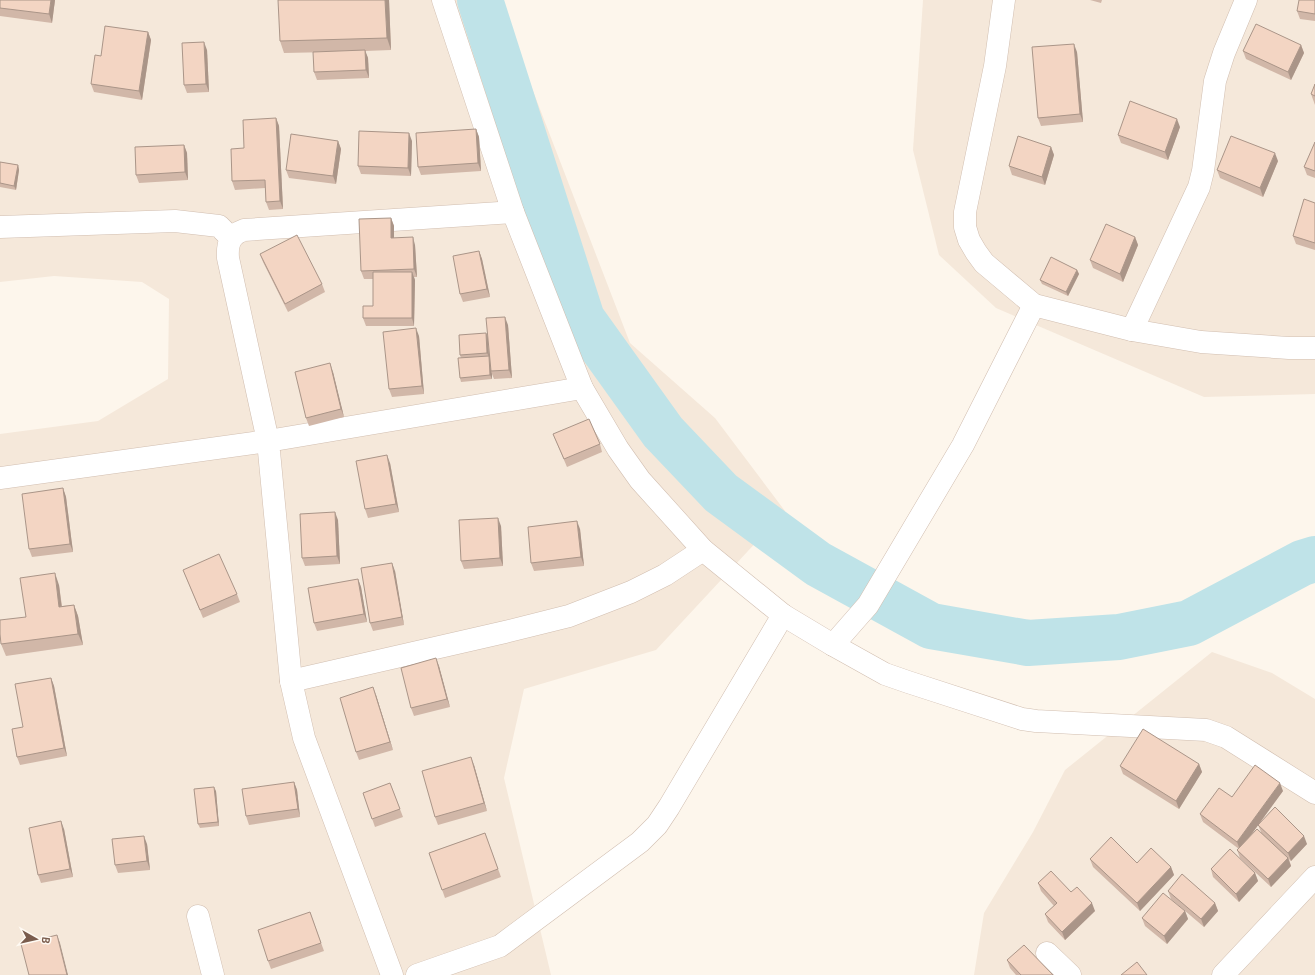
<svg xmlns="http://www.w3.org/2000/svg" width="1315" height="975" font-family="'PT Sans',sans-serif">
	<rect width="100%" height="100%" fill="#fdf6ec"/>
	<g fill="#f5e8da">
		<polygon points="0,0 498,0 630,343 715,418 785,511 656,650 524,689 504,778 551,975 0,975 0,434 98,421 168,379 169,299 142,282 54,276 0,282"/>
		<polygon points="923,0 1315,0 1315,394 1204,397 996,308 939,255 913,150"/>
		<polygon points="1212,652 1272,673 1315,699 1315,975 974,975 984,913 1033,832 1065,770"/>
	</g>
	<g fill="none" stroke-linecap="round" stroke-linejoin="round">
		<polyline stroke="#bfe3e8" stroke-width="46" points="480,0 582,319 663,432 721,493 818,564 931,626 1028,643 1119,637 1189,623 1302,563 1315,559"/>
		<g stroke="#d1beb0" stroke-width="23">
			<g id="street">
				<polyline points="443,0 513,212 582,388 618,449 640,480 703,550 783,615 833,645 885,674 908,682 1022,719 1036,721 1206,730 1226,737 1315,793"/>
				<polyline points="1004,0 995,66 965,212 965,227 969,240 976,252 984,263 1034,305 1132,330 1201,342 1289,348 1315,348"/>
				<polyline points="0,227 175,221 219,226 231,238"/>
				<polyline points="1132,330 1199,187 1203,171 1215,81 1224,53 1246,0"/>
				<path d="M0 478 268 441 228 258C227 243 230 235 244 230L513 212"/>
				<polyline points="833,645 868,605 963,445 1034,305"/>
				<polyline points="291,681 505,632 569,616 631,592 665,575 703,550"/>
				<polyline points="198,916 213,975"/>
				<polyline points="1047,953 1070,975"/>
				<polyline points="392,975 304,738 291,681 268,441 582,388"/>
				<polyline points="417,975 500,946 640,842 657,825 669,807 783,615"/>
				<polyline points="1223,975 1315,877"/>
			</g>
		</g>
		<use href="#street" stroke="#fff" stroke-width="22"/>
	</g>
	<g fill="#d1b7a8">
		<polygon points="0,0 55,0 52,23 0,16"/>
		<polygon points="389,0 391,50 365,51 368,58 369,78 317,80 314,72 331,52 284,53 280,41"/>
		<polygon points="1090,0 1102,0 1101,3"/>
		<polygon points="1315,0 1315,21 1300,19 1297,11"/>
		<polygon points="148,32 151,40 142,100 94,92 91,84 101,56"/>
		<polygon points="1301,45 1304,53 1291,80 1246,59 1243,51"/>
		<polygon points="207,50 209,92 187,93 184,85"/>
		<polygon points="1077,52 1083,122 1041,126 1038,118"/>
		<polygon points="1315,84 1315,105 1311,94"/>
		<polygon points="276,118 279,126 283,209 269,210 266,202 265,188 235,190 232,181 244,148"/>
		<polygon points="1180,127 1168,160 1121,143 1118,135"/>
		<polygon points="476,129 479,137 481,171 421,175 418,167"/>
		<polygon points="338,141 341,149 336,184 289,178 286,170"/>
		<polygon points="412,141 411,176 361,174 358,166"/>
		<polygon points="1315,142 1315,178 1307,175 1304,167"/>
		<polygon points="184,145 187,153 188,180 139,183 136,175"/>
		<polygon points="1051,147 1054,155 1045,185 1012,175 1009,166"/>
		<polygon points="1278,161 1263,197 1220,178 1217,170"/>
		<polygon points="0,162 18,165 19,170 16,190 0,187"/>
		<polygon points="1315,203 1315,250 1296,244 1293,236"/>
		<polygon points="391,218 394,226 394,238 415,245 417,277 414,277 415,280 414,326 366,326 363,318 373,306 373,279 364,279 361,271"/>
		<polygon points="1135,237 1138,245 1123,282 1093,268 1090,260"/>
		<polygon points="479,251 482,259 490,297 463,302 460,294"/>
		<polygon points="260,254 322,284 325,292 288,312 263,262"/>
		<polygon points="1077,270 1079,274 1068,296 1042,284 1040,280"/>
		<polygon points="508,325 512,378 494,379 492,374 492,379 461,382 460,378 461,358 460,355 486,333 488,337 489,356"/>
		<polygon points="419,336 424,394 392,397 389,389"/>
		<polygon points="333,372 344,417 309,426 306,418"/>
		<polygon points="553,434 600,444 602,452 567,467"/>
		<polygon points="390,463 399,512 368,518 365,509"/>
		<polygon points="63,488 66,497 73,552 32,557 29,549"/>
		<polygon points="338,520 340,564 305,566 302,558"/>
		<polygon points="501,526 503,566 464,569 461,561"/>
		<polygon points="580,529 584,566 534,571 531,563"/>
		<polygon points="183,570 237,594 240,602 203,618"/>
		<polygon points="395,571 404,625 373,631 370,623"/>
		<polygon points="358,579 361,587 367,622 317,631 314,623"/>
		<polygon points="59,585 62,606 74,605 78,616 83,645 6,656 1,644 26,617"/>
		<polygon points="439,666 450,707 414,716 411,708"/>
		<polygon points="51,678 54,686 67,756 20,765 17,757 23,727"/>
		<polygon points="376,695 393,750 359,760 356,752"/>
		<polygon points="1199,764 1202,772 1179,809 1123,774 1120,766"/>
		<polygon points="474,765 487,811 438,825 435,817"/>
		<polygon points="294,782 297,790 300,817 249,825 246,816"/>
		<polygon points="390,783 403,817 375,827 363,793"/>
		<polygon points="216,791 219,826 200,828 198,824"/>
		<polygon points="1283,791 1248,839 1261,832 1258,825 1307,844 1291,861 1289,859 1291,866 1271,887 1240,858 1237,850 1239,849 1203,822 1200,814 1232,797"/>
		<polygon points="64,829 73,877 41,883 38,875"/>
		<polygon points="485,833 501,877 445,898 429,853"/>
		<polygon points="147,844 150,870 118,873 115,865"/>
		<polygon points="1090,859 1137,863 1171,867 1174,875 1140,911 1093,867"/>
		<polygon points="1211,869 1255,873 1258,881 1239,902 1213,877"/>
		<polygon points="1038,883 1071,892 1095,911 1065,940 1048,922 1045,914 1054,906 1041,891"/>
		<polygon points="1168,891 1215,903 1218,911 1204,927 1171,899"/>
		<polygon points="1185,911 1188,919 1167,944 1145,926 1142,918"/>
		<polygon points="310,912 324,951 271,969 268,961"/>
		<polygon points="1007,960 1053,975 1016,975 1010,968"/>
	</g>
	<g fill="#aa9588">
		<polygon points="51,0 55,0 52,23 49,14"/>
		<polygon points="385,0 389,0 391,50 387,38"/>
		<polygon points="148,32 151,40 142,100 139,91"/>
		<polygon points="204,42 207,50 209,92 206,84"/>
		<polygon points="1074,44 1077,52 1083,122 1080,114"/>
		<polygon points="1301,45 1304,53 1291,80 1288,72"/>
		<polygon points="365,50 368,58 369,78 366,70"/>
		<polygon points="276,118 279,126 283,209 280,201"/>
		<polygon points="1177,119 1180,127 1168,160 1165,152"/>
		<polygon points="476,129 479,137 481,171 478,163"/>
		<polygon points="409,133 412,141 411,176 408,168"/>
		<polygon points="338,141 341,149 336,184 333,176"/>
		<polygon points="184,145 187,153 188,180 185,172"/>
		<polygon points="1051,147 1054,155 1045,185 1042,177"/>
		<polygon points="1275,153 1278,161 1263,197 1260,188"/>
		<polygon points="18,165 19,170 16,190 14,186"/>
		<polygon points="391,218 394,226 394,246 391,238"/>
		<polygon points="413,237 415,245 417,277 414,269"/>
		<polygon points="1135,237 1138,245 1123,282 1120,274"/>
		<polygon points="479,251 482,259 490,297 487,289"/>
		<polygon points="1077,270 1079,274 1068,296 1066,292"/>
		<polygon points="412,272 415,280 414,326 412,318"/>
		<polygon points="505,317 508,325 512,378 509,370"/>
		<polygon points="416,328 419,336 424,394 422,386"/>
		<polygon points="486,333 488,337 489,357 487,353"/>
		<polygon points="489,356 491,371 492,374 492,379 490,375"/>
		<polygon points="330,363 333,372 344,417 341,409"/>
		<polygon points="387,455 390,463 399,512 396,504"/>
		<polygon points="63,488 66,497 73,552 70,544"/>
		<polygon points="335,512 338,520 340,564 337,556"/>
		<polygon points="498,518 501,526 503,566 500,558"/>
		<polygon points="577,521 580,529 584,566 581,557"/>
		<polygon points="392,563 395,571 404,625 402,617"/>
		<polygon points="55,573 59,585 63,618 59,607"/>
		<polygon points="358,579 361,587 367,622 364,614"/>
		<polygon points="74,605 78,616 83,645 78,634"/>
		<polygon points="436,658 439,666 450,707 447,699"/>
		<polygon points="51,678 54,686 67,756 64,748"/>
		<polygon points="373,687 376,695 393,750 390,742"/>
		<polygon points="471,757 474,765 487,811 484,803"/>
		<polygon points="1199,764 1202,772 1179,809 1176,801"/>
		<polygon points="294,782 297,790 300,817 298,809"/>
		<polygon points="1280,783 1283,791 1240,850 1237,842"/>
		<polygon points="214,787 216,791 219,826 218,822"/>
		<polygon points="61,821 64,829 73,877 70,869"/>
		<polygon points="144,836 147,844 150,870 147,861"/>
		<polygon points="1304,836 1307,844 1291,861 1288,853"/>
		<polygon points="1288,858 1291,866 1271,887 1268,879"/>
		<polygon points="1171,867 1174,875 1140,911 1137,903"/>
		<polygon points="1255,873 1258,881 1239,902 1236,894"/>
		<polygon points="1092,903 1095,911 1065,940 1062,932"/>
		<polygon points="1215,903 1218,911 1204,927 1201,919"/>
		<polygon points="1185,911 1188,919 1167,944 1164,936"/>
		<polygon points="57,935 60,943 68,975 67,975"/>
	</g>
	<g fill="#f3d5c3" stroke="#aa9588">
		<polygon points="0,0 51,0 49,14 0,8"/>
		<polygon points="278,0 385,0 387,38 280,41"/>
		<polygon points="1299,0 1315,0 1315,14 1297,11"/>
		<polygon points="1256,24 1301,45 1288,72 1243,51"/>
		<polygon points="105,26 148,32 139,91 91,84 95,55 101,56"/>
		<polygon points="204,42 206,84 184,85 182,43"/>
		<polygon points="1074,44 1080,114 1038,118 1032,47"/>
		<polygon points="365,50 366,70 314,72 313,52"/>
		<polygon points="1315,84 1315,96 1311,94"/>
		<polygon points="1130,101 1177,119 1165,152 1118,135"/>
		<polygon points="276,118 280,201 266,202 265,180 232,181 231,149 244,148 243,120"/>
		<polygon points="476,129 478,163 418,167 416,133"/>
		<polygon points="359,131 409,133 408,168 358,166"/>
		<polygon points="291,134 338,141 333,176 286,170"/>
		<polygon points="1018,136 1051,147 1042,177 1009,166"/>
		<polygon points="1231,136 1275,153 1260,188 1217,170"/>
		<polygon points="1315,142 1315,171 1304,167"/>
		<polygon points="184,145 185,172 136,175 135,147"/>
		<polygon points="0,162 18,165 14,186 0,183"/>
		<polygon points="1304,199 1315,203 1315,243 1293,236"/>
		<polygon points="391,218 391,238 413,237 414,269 361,271 359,219"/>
		<polygon points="1106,224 1135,237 1120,274 1090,260"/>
		<polygon points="297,235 322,284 285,304 260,254"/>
		<polygon points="479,251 487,289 460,294 453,256"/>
		<polygon points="1051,257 1077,270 1066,292 1040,280"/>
		<polygon points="373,272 412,272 412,318 363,318 363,306 373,306"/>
		<polygon points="505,317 509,370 491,371 486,318"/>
		<polygon points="416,328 422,386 389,389 383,332"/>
		<polygon points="486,333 487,353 460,355 459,335"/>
		<polygon points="489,356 490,375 460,378 458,358"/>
		<polygon points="330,363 341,409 306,418 295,372"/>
		<polygon points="589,419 600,444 564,459 553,434"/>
		<polygon points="387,455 396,504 365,509 356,461"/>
		<polygon points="63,488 70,544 29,549 22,494"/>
		<polygon points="335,512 337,556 302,558 300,514"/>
		<polygon points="498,518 500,558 461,561 459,520"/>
		<polygon points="577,521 581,557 531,563 528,527"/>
		<polygon points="219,554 237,594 200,610 183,570"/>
		<polygon points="392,563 402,617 370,623 361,568"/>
		<polygon points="55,573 59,607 74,605 78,634 1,644 0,634 0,620 26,617 20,578"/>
		<polygon points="358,579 364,614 314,623 308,588"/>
		<polygon points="436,658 447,699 411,708 401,668"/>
		<polygon points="51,678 64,748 17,757 12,729 23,727 15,684"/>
		<polygon points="373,687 390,742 356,752 340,698"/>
		<polygon points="1143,729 1199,764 1176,801 1120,766"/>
		<polygon points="471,757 484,803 435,817 422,771"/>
		<polygon points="1255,765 1280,783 1237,842 1200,814 1219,788 1232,797"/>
		<polygon points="294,782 298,809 246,816 242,789"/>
		<polygon points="390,783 400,809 372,819 363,793"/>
		<polygon points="214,787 218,822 198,824 194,789"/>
		<polygon points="1275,807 1304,836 1288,853 1258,825"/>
		<polygon points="61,821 70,869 38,875 29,828"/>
		<polygon points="1257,829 1288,858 1268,879 1237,850"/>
		<polygon points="485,833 498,869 442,890 429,853"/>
		<polygon points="144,836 147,861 115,865 112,839"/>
		<polygon points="1111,837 1137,863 1151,848 1171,867 1137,903 1090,859"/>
		<polygon points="1230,849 1255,873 1236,894 1211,869"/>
		<polygon points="1051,871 1071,892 1077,887 1092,903 1062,932 1045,914 1057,903 1038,883"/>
		<polygon points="1182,874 1215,903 1201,919 1168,891"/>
		<polygon points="1163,893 1185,911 1164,936 1142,918"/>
		<polygon points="310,912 321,943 268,961 258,930"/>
		<polygon points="57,935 67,975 29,975 21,944"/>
		<polygon points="1024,945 1053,975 1021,975 1007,960"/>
		<polygon points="1137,962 1147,975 1121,975"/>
	</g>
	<g transform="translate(36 939) rotate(98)" stroke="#fffaf3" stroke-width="3" paint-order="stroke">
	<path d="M0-3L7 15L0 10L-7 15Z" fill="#7a5c4d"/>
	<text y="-6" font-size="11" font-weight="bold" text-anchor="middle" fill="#7a5c4d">B</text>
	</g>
</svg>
